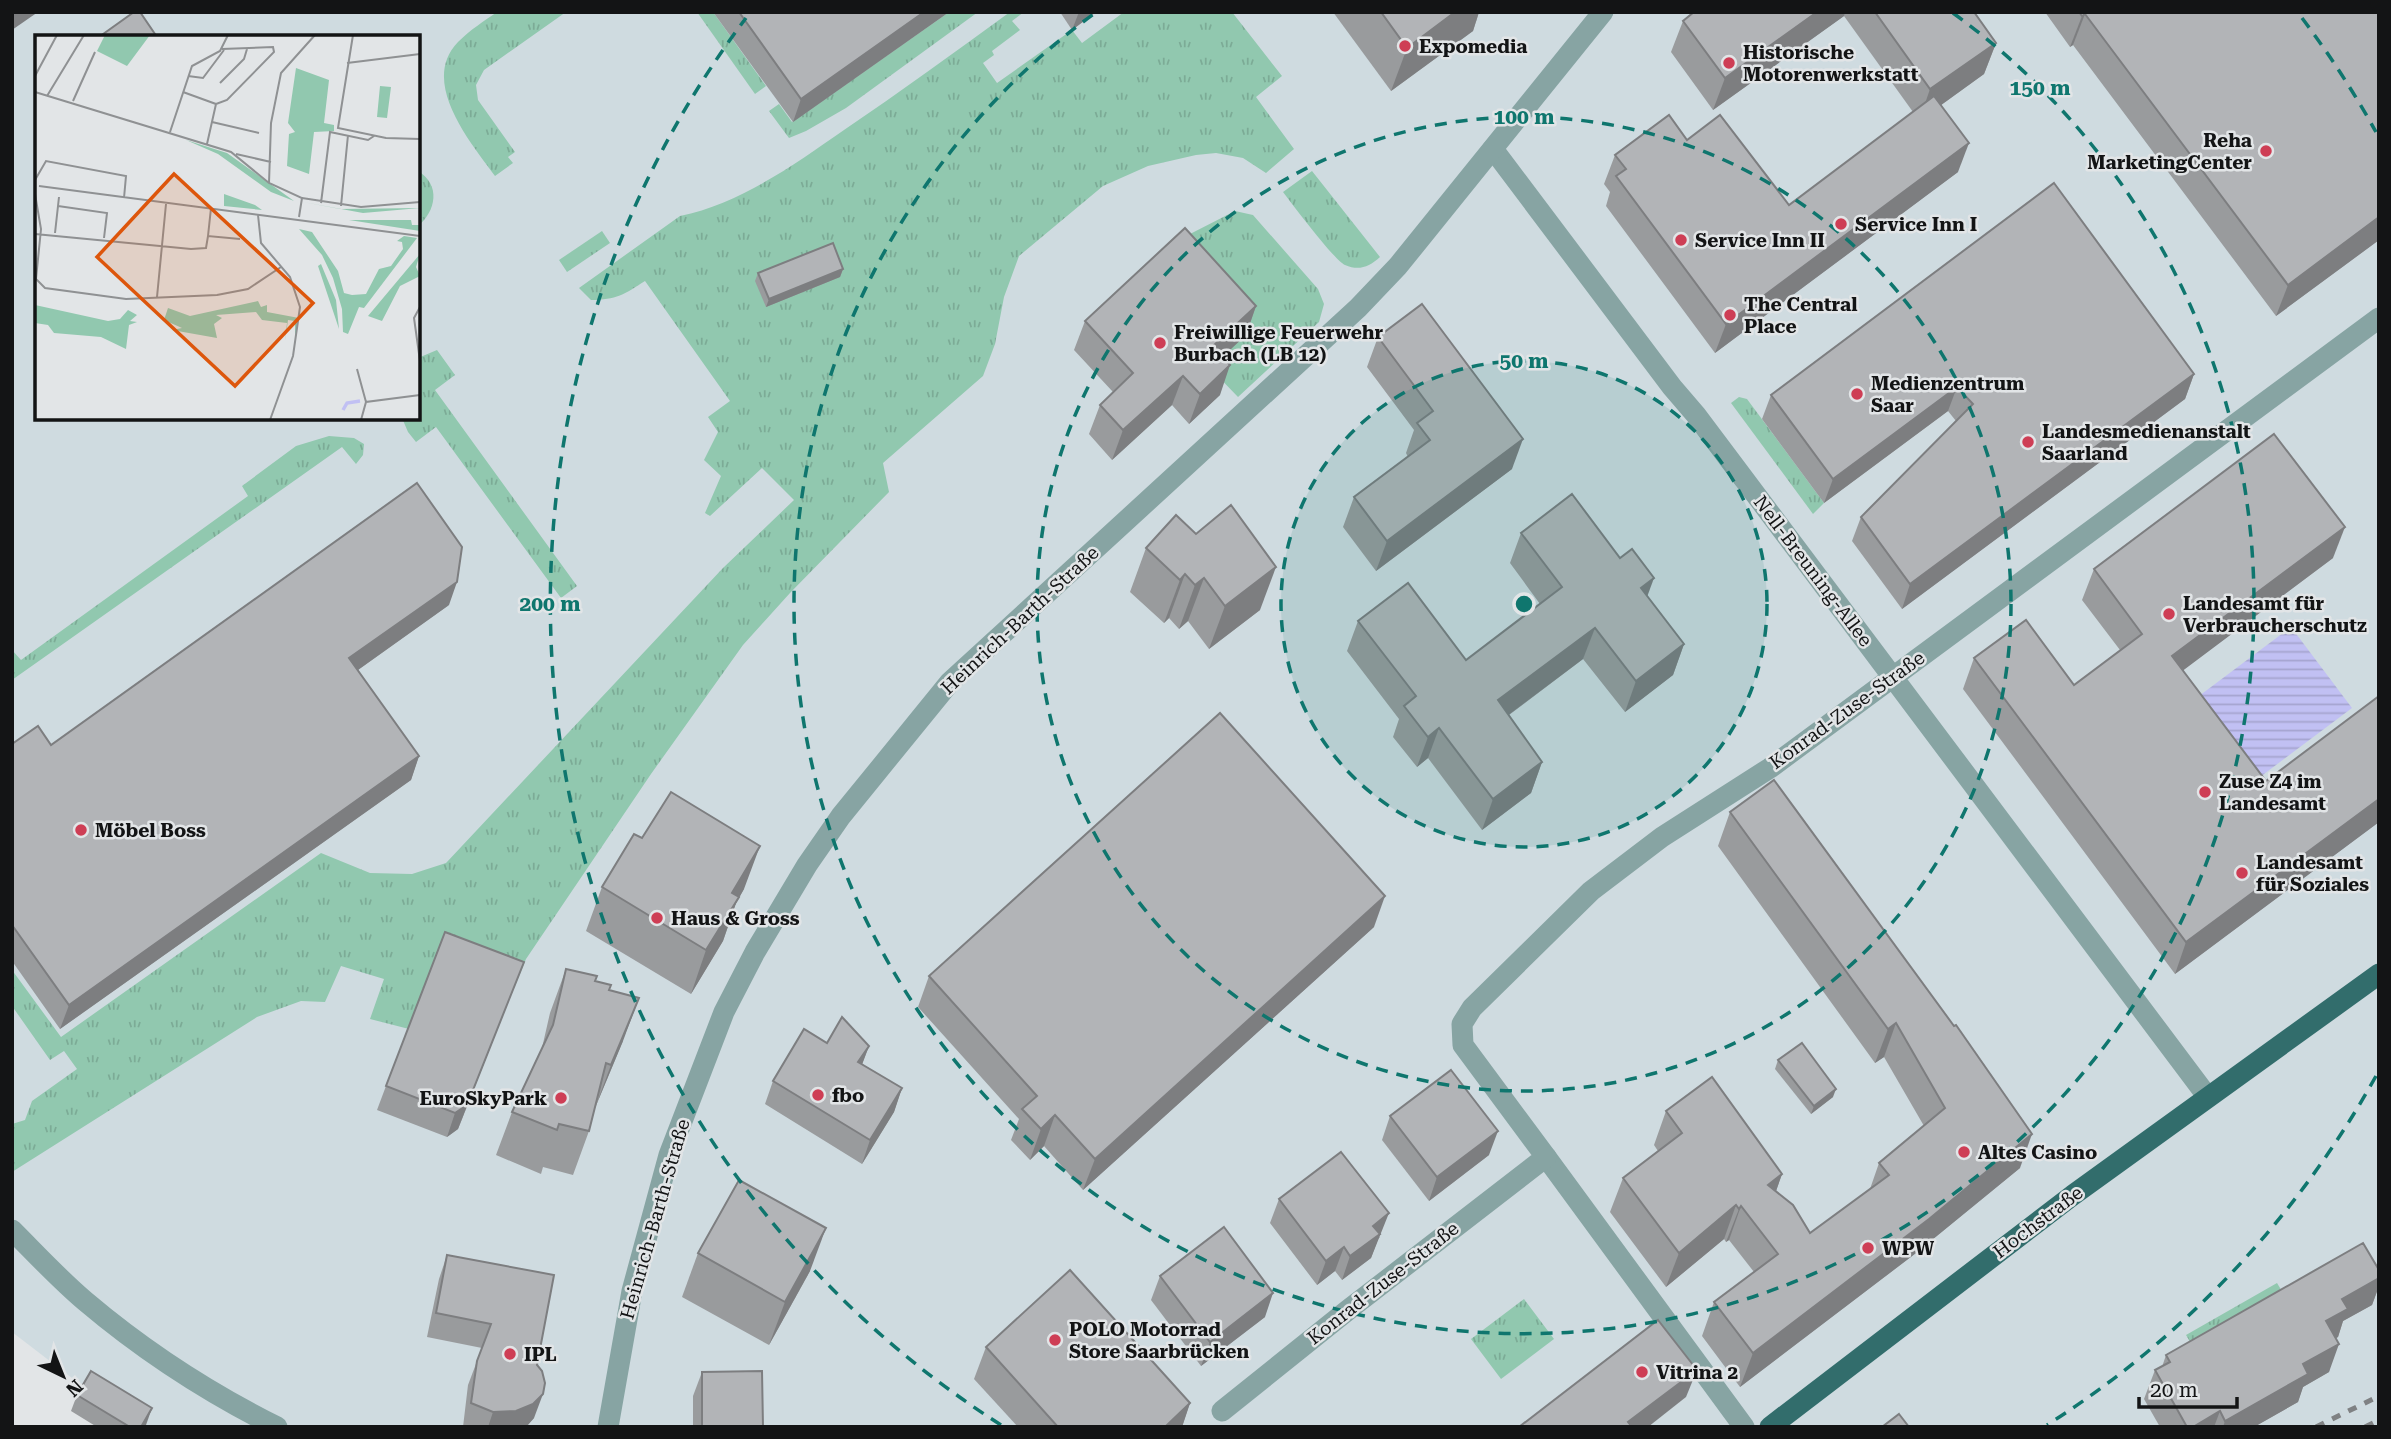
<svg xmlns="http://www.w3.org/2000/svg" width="2391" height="1439" font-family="'Roboto Serif',serif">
	<defs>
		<pattern id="grass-tufts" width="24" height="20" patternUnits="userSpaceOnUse" patternTransform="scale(1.75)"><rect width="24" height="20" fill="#91c8af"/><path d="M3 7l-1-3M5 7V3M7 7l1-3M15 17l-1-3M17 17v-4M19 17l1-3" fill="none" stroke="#7cab96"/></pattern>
		<pattern id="water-rules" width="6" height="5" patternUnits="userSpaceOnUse" patternTransform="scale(1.75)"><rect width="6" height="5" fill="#c1c0f3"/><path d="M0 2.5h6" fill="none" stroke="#a5a4cf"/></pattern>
	</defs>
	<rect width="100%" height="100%" fill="#e2e5e7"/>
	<path fill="#cfdbe0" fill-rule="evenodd" d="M12 12H2379V1427H150L146 1425 85 1388 12 1332ZM37 37H418V418H37Z"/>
	<g fill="url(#grass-tufts)">
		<path d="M497 12H566L484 70 476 85 478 100 515 152 508 157 513 163 495 176C471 143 419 82 458 42 470 30 484 21 497 12Z"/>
		<polygon points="697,12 713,12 766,86 755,94"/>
		<polygon points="949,12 978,12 846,108 806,131 789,138 769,111 779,104 792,122"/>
		<path d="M1010 12H1024L1012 21 1020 30 992 51 994 55 983 63 997 83 1072 30 1082 43 1124 12H1232L1282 76 1256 97 1294 149 1266 173 1243 158 1216 153 1196 155 1148 166 1103 186 1019 256 1004 297 995 344 983 376 883 463 889 492 790 593 743 645 651 774 526 959 515 986 437 956 409 1029 370 1019 384 979 341 966 325 1002 301 1001 257 1017 12 1172V1124L25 1120 32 1101 77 1069 64 1051 50 1060 12 1006V970L61 1037 321 853 370 873 412 874 446 863 723 568 794 500 762 468 710 516 705 513 721 476 704 460 718 432 708 417 730 401 645 281C625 294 616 300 591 300L579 288 680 216C740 204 795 164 844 130 900 92 955 52 1010 12Z"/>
		<path d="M418 171C441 185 436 211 418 226Z"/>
		<path d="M1312 171 1380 257C1369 267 1359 271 1345 265 1334 260 1293 205 1283 192Z"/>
		<polygon points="1235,211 1253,215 1318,289 1324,304 1319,322 1238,397 1210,368 1245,335 1190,234"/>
		<polygon points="602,231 610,243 567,272 559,260"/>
		<polygon points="437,350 455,375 435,390 577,586 561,598 436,427 416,442 408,432 402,418 418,418 418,358"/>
		<polygon points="1739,397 1747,399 1824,503 1813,514 1731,403"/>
		<polygon points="329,436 354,438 364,444 363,455 356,464 342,447 12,680 12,650 21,660 248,496 242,486 296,446"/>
		<polygon points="2277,1283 2289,1303 2198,1355 2186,1335"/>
		<polygon points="1524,1299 1554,1339 1501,1379 1471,1339"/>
	</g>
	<polygon fill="url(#water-rules)" points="2291,627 2352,708 2260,777 2199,696"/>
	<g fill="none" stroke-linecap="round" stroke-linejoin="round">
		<g stroke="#87a4a3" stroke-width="21">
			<polyline points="1493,149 1672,387 1696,415 2207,1096"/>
			<polyline points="1546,1157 1744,1427"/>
			<path d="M12 1230C36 1254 59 1279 85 1301 144 1351 207 1392 277 1427"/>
			<polyline points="1222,1411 1348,1310 1546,1157 1463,1045 1462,1024 1472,1008 1591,891 1662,837 1770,768 2379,318"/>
			<polyline points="608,1427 632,1291 669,1155 724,1012 755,952 807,865 841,816 950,682 1358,308 1398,266 1603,12"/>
		</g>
		<polyline stroke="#326d6c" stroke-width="21" points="1770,1427 2073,1195 2379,974"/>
		<g stroke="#7f8183" stroke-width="5" stroke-dasharray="9 9" stroke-linecap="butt">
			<polyline points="2316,1427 2379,1396"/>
			<polyline points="2365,1427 2379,1420"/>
		</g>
	</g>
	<g fill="#999b9d">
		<polygon points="713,12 949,12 793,122"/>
		<polygon points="1060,12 1096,12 1072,30"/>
		<polygon points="1333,12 1479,12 1473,31 1391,91"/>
		<polygon points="1694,12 1974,12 1996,43 1984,74 1941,105 1958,172 1715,353 1606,206 1610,192 1604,184 1615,155 1687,140 1789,205 1913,112 1844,16 1713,110 1671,52 1683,21"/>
		<polygon points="2045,12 2379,12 2379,240 2276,316 2073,45 2070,47"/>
		<polygon points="843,269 840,277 766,307 755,281 758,273"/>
		<polygon points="1256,306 1246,335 1222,357 1220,395 1189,424 1172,405 1112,460 1089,434 1100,405 1113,392 1074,350 1085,321"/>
		<polygon points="1378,337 1512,469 1376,571 1343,527 1354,497 1408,457 1406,453 1414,430 1367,367"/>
		<polygon points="2194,374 2185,399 1902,609 1852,541 1861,517 1956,421 1948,411 1824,503 1762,419 1771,395"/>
		<polygon points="1176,515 1260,610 1209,649 1188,621 1179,629 1169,618 1164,623 1130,592 1146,548"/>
		<polygon points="1521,533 1647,596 1684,644 1673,675 1625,712 1583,659 1509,715 1542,762 1531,793 1482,830 1428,758 1417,767 1393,737 1399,719 1347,651 1358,621 1466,660 1540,604 1510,563"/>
		<polygon points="2333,558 2183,670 2266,781 2379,696 2379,822 2175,974 1963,689 1974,658 2074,685 2120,650 2082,600 2094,569"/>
		<polygon points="449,605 358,670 419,756 411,780 60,1029 12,961 12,744 51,745"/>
		<polygon points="1730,812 2020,1168 1916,1253 1740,1387 1702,1336 1714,1302 1754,1272 1729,1240 1726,1242 1724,1239 1666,1287 1610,1212 1623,1178 1658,1151 1654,1145 1666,1111 1782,1174 1776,1191 1810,1233 1870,1189 1879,1163 1924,1126 1884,1057 1875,1063 1718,846"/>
		<polygon points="642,838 744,889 736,903 723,941 691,994 586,931 602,887"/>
		<polygon points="1374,927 1083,1190 1044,1146 1030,1160 1011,1140 1019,1119 918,1007 929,976"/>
		<polygon points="524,962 458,1129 447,1137 377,1110 386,1086"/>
		<polygon points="566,969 595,981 609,990 623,1041 595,1108 589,1131 573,1175 543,1167 541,1174 496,1155 512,1112 542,1048 550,1013"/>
		<polygon points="827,1043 869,1046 862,1064 902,1088 894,1112 862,1164 765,1104 773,1081"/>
		<polygon points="1778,1060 1833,1097 1811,1114 1775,1069"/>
		<polygon points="1390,1116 1489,1155 1429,1201 1382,1140"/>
		<polygon points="1279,1199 1380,1237 1378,1239 1371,1258 1342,1280 1335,1271 1317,1285 1270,1223"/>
		<polygon points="698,1253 810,1271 769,1345 682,1297"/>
		<polygon points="447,1255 537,1365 534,1418 526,1427 463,1427 468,1385 482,1348 427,1337 439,1279"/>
		<polygon points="2379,1270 2379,1286 2372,1305 2343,1321 2338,1337 2336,1338 2329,1372 2303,1387 2298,1402 2254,1427 2160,1427 2144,1399 2155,1370 2162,1367 2166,1355"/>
		<polygon points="1160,1276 1265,1317 1201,1366 1151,1300"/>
		<polygon points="986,1347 1190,1403 1182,1427 1018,1427 974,1379"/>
		<polygon points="702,1372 763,1427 693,1427 693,1396"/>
		<polygon points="77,1395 146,1425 145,1427 97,1427 71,1411"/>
	</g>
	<g fill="#7d7e80">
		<polygon points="13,12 38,12 12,30"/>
		<polygon points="924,12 949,12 793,122 801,99"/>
		<polygon points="1079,12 1096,12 1072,30"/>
		<polygon points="1455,12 1479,12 1473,31 1391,91 1407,48"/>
		<polygon points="1817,12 1845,12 1844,16 1713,110 1725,78"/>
		<polygon points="2085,14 2073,45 2070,47 2082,16"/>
		<polygon points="1996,43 1984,74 1919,121 1930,89"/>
		<polygon points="1969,143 1958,172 1715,353 1726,324"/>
		<polygon points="2379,217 2379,240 2276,316 2288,285"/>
		<polygon points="843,269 840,277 766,307 769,299"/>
		<polygon points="1256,306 1246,335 1202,376 1213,346"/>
		<polygon points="1230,365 1220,395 1189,424 1200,394"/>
		<polygon points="2194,374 2185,399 1902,609 1910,584"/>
		<polygon points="1183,376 1172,405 1112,460 1123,430"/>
		<polygon points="1957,387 1948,411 1824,503 1833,479"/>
		<polygon points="1523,439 1512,469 1376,571 1387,541"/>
		<polygon points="2345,527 2333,558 2161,687 2172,656"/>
		<polygon points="1276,567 1260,610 1209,649 1225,606"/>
		<polygon points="1185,574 1169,618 1164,623 1180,580"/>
		<polygon points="1204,578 1188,621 1179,629 1195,585"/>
		<polygon points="1654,578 1643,608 1641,588"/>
		<polygon points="457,582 449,605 341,682 349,658"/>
		<polygon points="1595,628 1583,659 1487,731 1498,700"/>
		<polygon points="1684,644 1673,675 1625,712 1636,681"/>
		<polygon points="1439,728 1428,758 1417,767 1428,737"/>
		<polygon points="419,756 411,780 60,1029 69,1005"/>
		<polygon points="1542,762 1531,793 1482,830 1493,799"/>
		<polygon points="2379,799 2379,822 2175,974 2186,942"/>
		<polygon points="760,846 744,889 736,903 723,941 691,994 706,950 732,893"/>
		<polygon points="1385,896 1374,927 1083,1190 1095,1159"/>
		<polygon points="524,962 458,1129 447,1137 455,1113"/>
		<polygon points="639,998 623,1041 595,1108 611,1065"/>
		<polygon points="1896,1023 1884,1057 1875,1063 1888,1029"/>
		<polygon points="869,1046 860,1070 858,1062"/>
		<polygon points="902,1088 894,1112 862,1164 870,1140"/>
		<polygon points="1836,1089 1833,1097 1811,1114 1814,1106"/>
		<polygon points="1055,1115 1044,1146 1030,1160 1041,1129"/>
		<polygon points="1498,1131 1489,1155 1429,1201 1437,1177"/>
		<polygon points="2032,1134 2020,1168 1916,1253 1740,1387 1753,1353"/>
		<polygon points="1782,1174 1770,1208 1768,1185"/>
		<polygon points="1736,1205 1724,1239 1666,1287 1679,1253"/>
		<polygon points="1741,1206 1729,1240 1726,1242 1739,1209"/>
		<polygon points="1389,1213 1371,1258 1342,1280 1350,1256 1373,1226"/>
		<polygon points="826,1228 810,1271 769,1345 785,1302"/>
		<polygon points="1344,1247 1335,1271 1317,1285 1326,1261"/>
		<polygon points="2379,1278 2379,1286 2372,1305 2343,1321 2338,1337 2316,1349 2326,1321 2342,1299"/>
		<polygon points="1273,1293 1265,1317 1201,1366 1210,1342"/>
		<polygon points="2339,1344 2329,1372 2303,1387 2298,1402 2254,1427 2223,1427 2225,1421 2303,1364"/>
		<polygon points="1697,1370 1686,1397 1648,1427 1626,1427 1628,1422"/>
		<polygon points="543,1394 534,1418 526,1427 488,1427 493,1412"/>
		<polygon points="1190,1403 1182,1427 1165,1427"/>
		<polygon points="152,1408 146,1425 145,1427 141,1427"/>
		<polygon points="2220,1411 2214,1427 2193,1427"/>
	</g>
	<g fill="#b2b4b7" stroke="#7d7e80" stroke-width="2">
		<polygon points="134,12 140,12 157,37 99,37"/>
		<polygon points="739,12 924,12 801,99"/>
		<polygon points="1381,12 1455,12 1407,48"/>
		<polygon points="1694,12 1817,12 1725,78 1683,21"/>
		<polygon points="1875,12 1974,12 1996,43 1930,89"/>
		<polygon points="2079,12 2379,12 2379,217 2288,285 2085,14 2082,16"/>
		<polygon points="1934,96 1969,143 1726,324 1616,176 1626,169 1615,155 1669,115 1687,140 1720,115 1789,205"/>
		<polygon points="2054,183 2194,374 1910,584 1861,517 1973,404 1957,387 1833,479 1771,395"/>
		<polygon points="1185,228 1256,306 1213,346 1230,365 1200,394 1183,376 1123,430 1100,405 1133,373 1085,321"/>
		<polygon points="833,243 843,269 769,299 758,273"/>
		<polygon points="1422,304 1523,439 1387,541 1354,497 1430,440 1417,423 1433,411 1378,337"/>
		<polygon points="2274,434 2345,527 2172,656 2266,781 2379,696 2379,799 2186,942 1974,658 2026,620 2074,685 2142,634 2094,569"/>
		<polygon points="417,483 462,547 457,582 349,658 419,756 69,1005 12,925 12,744 38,726 51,745"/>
		<polygon points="1572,494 1620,558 1632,549 1654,578 1641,588 1684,644 1636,681 1595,628 1498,700 1542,762 1493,799 1439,728 1428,737 1404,706 1416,696 1358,621 1408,583 1466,660 1562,587 1521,533"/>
		<polygon points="1231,505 1276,567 1225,606 1204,578 1195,585 1185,574 1180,580 1146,548 1176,515 1196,534"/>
		<polygon points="1220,713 1385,896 1095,1159 1055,1115 1041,1129 1022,1109 1037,1096 929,976"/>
		<polygon points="1774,780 1954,1026 1956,1025 2032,1134 1929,1219 1753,1353 1714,1302 1778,1254 1741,1206 1739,1209 1736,1205 1679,1253 1623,1178 1682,1133 1666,1111 1712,1077 1782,1174 1768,1185 1793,1205 1810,1233 1889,1175 1879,1163 1945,1108 1896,1023 1888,1029 1730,812"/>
		<polygon points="671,792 760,846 732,893 739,897 706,950 602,887 634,834 642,838"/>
		<polygon points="445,932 524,962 467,1105 455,1113 386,1086"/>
		<polygon points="566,969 597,976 595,981 611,985 609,990 639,998 611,1065 606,1063 589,1131 559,1124 557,1130 512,1112 553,1025"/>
		<polygon points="842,1017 869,1046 858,1062 902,1088 870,1140 773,1081 804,1029 827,1043"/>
		<polygon points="1802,1043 1836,1089 1814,1106 1778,1060"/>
		<polygon points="1451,1070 1498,1131 1437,1177 1390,1116"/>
		<polygon points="1341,1152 1389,1213 1373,1226 1380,1234 1350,1256 1344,1247 1326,1261 1279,1199"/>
		<polygon points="739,1180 826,1228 785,1302 698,1253"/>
		<polygon points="1224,1227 1273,1293 1210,1342 1160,1276"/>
		<polygon points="2363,1243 2379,1270 2379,1278 2342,1299 2348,1309 2326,1321 2339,1344 2303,1364 2308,1374 2225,1421 2220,1411 2193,1427 2187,1427 2155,1370 2170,1362 2166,1355"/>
		<polygon points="447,1255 554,1275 537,1365 542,1371 545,1383 543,1394 533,1404 516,1411 493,1412 471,1403 477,1361 491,1324 436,1313"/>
		<polygon points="1070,1270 1190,1403 1165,1427 1058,1427 986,1347"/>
		<polygon points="1658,1320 1697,1370 1628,1422 1632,1427 1519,1427"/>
		<polygon points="91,1371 152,1408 141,1427 130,1427 77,1395"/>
		<polygon points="762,1371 763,1427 702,1427 702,1372"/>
		<polygon points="1899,1414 1909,1427 1882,1427"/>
	</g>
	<circle cx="1524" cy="604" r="243" fill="#0f766e" fill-opacity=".12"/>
	<g fill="none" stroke="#0f766e" stroke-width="3.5" stroke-dasharray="12 9">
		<circle cx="1524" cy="604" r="243"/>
		<circle cx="1524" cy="604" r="487"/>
		<path d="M1953 13A730 730 0 1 1 1095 13"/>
		<path d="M2376 1076A974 974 0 0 1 2047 1425M1001 1425A974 974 0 0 1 746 18M2302 18A974 974 0 0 1 2376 132"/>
	</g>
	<g fill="#ce3e55" stroke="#e2e5e7" stroke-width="2.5">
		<circle cx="1405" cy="46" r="7"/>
		<circle cx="1729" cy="63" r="7"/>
		<circle cx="2266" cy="151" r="7"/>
		<circle cx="1841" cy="224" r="7"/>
		<circle cx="1681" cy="240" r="7"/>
		<circle cx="1730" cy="315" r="7"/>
		<circle cx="1160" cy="343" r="7"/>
		<circle cx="1857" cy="394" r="7"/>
		<circle cx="2028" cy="442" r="7"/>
		<circle cx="2169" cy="614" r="7"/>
		<circle cx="2205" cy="792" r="7"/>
		<circle cx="81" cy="830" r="7"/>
		<circle cx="2242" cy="873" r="7"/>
		<circle cx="657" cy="918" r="7"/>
		<circle cx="818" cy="1095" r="7"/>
		<circle cx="561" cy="1098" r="7"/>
		<circle cx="1964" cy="1152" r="7"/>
		<circle cx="1868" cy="1248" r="7"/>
		<circle cx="1055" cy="1340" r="7"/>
		<circle cx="510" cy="1354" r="7"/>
		<circle cx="1642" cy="1372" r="7"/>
	</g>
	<g text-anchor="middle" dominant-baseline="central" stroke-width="5" stroke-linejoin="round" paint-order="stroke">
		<g font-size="19" font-weight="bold" fill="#131415" stroke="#e2e5e7" text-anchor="start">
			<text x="1419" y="46">Expomedia</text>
			<text x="1743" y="52">Historische<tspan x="1743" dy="22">Motorenwerkstatt</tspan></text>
			<text x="2252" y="140" text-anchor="end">Reha<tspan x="2252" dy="22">MarketingCenter</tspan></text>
			<text x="1855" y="224">Service Inn I</text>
			<text x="1695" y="240">Service Inn II</text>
			<text x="1744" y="304">The Central<tspan x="1744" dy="22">Place</tspan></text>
			<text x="1174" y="332">Freiwillige Feuerwehr<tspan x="1174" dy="22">Burbach (LB 12)</tspan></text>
			<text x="1871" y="383">Medienzentrum<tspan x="1871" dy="22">Saar</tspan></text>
			<text x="2042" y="431">Landesmedienanstalt<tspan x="2042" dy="22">Saarland</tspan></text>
			<text x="2183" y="603">Landesamt für<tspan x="2183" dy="22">Verbraucherschutz</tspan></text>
			<text x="2219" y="781">Zuse Z4 im<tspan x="2219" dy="22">Landesamt</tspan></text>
			<text x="95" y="830">Möbel Boss</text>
			<text x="2256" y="862">Landesamt<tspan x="2256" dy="22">für Soziales</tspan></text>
			<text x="671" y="918">Haus &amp; Gross</text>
			<text x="832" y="1095">fbo</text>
			<text x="547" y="1098" text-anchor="end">EuroSkyPark</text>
			<text x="1978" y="1152">Altes Casino</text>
			<text x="1882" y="1248">WPW</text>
			<text x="1069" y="1329">POLO Motorrad<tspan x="1069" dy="22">Store Saarbrücken</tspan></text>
			<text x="524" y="1354">IPL</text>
			<text x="1656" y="1372">Vitrina 2</text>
		</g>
		<g font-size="19" fill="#131415" stroke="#e2e5e7">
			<text transform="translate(1813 571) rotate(53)">Nell-Breuning-Allee</text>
			<text transform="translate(1020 620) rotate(-43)">Heinrich-Barth-Straße</text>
			<text transform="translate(1847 710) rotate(-36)">Konrad-Zuse-Straße</text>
			<text transform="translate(655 1219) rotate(-74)">Heinrich-Barth-Straße</text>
			<text transform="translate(2038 1222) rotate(-37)">Hochstraße</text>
			<text transform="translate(1383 1283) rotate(-38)">Konrad-Zuse-Straße</text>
		</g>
	</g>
	<g transform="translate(35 35)">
		<rect width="385" height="385" fill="#e2e5e7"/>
		<path d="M151 105 192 118 259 166 236 157 183 119ZM189 159 220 170 227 175 189 171ZM268 167 305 174 385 173 328 178ZM223 266 226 272 232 270V277L264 283 260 302V286L253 285 250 306 252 288 227 285 221 277 181 280 187 283 179 289 182 303 137 295 147 293 129 285 133 273 155 281Z" fill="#91c8af"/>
		<path d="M264 194 277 197 303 236 309 258 317 260 331 259 344 234 356 231 368 214 367 207 362 206 369 201 382 203 329 273 324 272 313 299 308 297 307 274 298 243 287 220ZM385 219 381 232 385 241 365 251 347 286 333 281ZM286 229 301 265 304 294 283 231ZM0 270 73 286 85 284 93 275 102 280 95 286 102 287 94 290 91 314 66 302 19 298 13 290 0 288Z" fill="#91c8af"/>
		<path d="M70 0H115L92 31 62 16ZM345 51 356 52 352 83 342 82Z" fill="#91c8af"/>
		<path d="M261 33 294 45 289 88 299 90V96L279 97 274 139 252 131 254 99 260 97 253 88ZM314 185H376L377 190H385V196Z" fill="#91c8af"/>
		<path fill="none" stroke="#c1c0f3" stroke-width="3.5" d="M308 375 312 368 325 366"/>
		<path fill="none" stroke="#8f9193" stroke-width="2" d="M318 0 303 93 351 103 385 104M312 28 385 19M0 41 22 0M153 41 168 43 189 15M185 48 209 24 212 14M0 57 196 117 234 148 267 163 264 182M148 57 181 69M12 61 49 0M38 66 60 17M181 69 192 65 239 17 238 12 187 14M177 87 224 98M135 97 157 31 185 16 193 0M172 109 181 69M201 119 236 127M0 145 11 126 91 141 89 163M234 148 236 88 246 38 280 0M4 151 385 201M0 159 6 194 1 244 10 253 91 264 182 260 213 254 246 232M267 163 326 172 385 167M286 168 295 97 333 105 339 101M23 171 72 178 69 203M306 171 313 100M223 180 226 208 255 242 265 272 258 321 235 385M20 198 24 162M0 199 156 214 171 213 173 201 205 204M173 201 176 173M122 262 131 169M385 272 379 283 385 326M322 334 331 367M326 385 331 367 385 360"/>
		<path fill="#dd560c" fill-opacity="0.15" stroke="#dd560c" stroke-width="3.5" d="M139 139 278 268 200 351 62 222Z"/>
		<rect width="385" height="385" fill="none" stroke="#131415" stroke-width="3.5"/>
	</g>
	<circle cx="1524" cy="604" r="10" fill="#0f766e" stroke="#e2e5e7" stroke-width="3.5"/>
	<g font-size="21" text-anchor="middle" font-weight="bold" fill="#0f766e" stroke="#e2e5e7" stroke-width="5" stroke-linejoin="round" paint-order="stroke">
		<text x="2040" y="95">150 m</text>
		<text x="1524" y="124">100 m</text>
		<text x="1524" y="368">50 m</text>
		<text x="550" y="611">200 m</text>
	</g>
	<rect width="2391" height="1439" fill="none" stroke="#131415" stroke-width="28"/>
	<g transform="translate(63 1376) rotate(137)" stroke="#e2e5e7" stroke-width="5" paint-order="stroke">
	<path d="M0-5L12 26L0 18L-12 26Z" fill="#131415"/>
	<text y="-10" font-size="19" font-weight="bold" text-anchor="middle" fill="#131415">N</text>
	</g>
	<path d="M2139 1397v10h98v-10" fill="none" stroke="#131415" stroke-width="3.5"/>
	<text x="2150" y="1397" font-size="21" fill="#131415" stroke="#e2e5e7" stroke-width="5" paint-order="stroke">20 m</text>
</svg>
